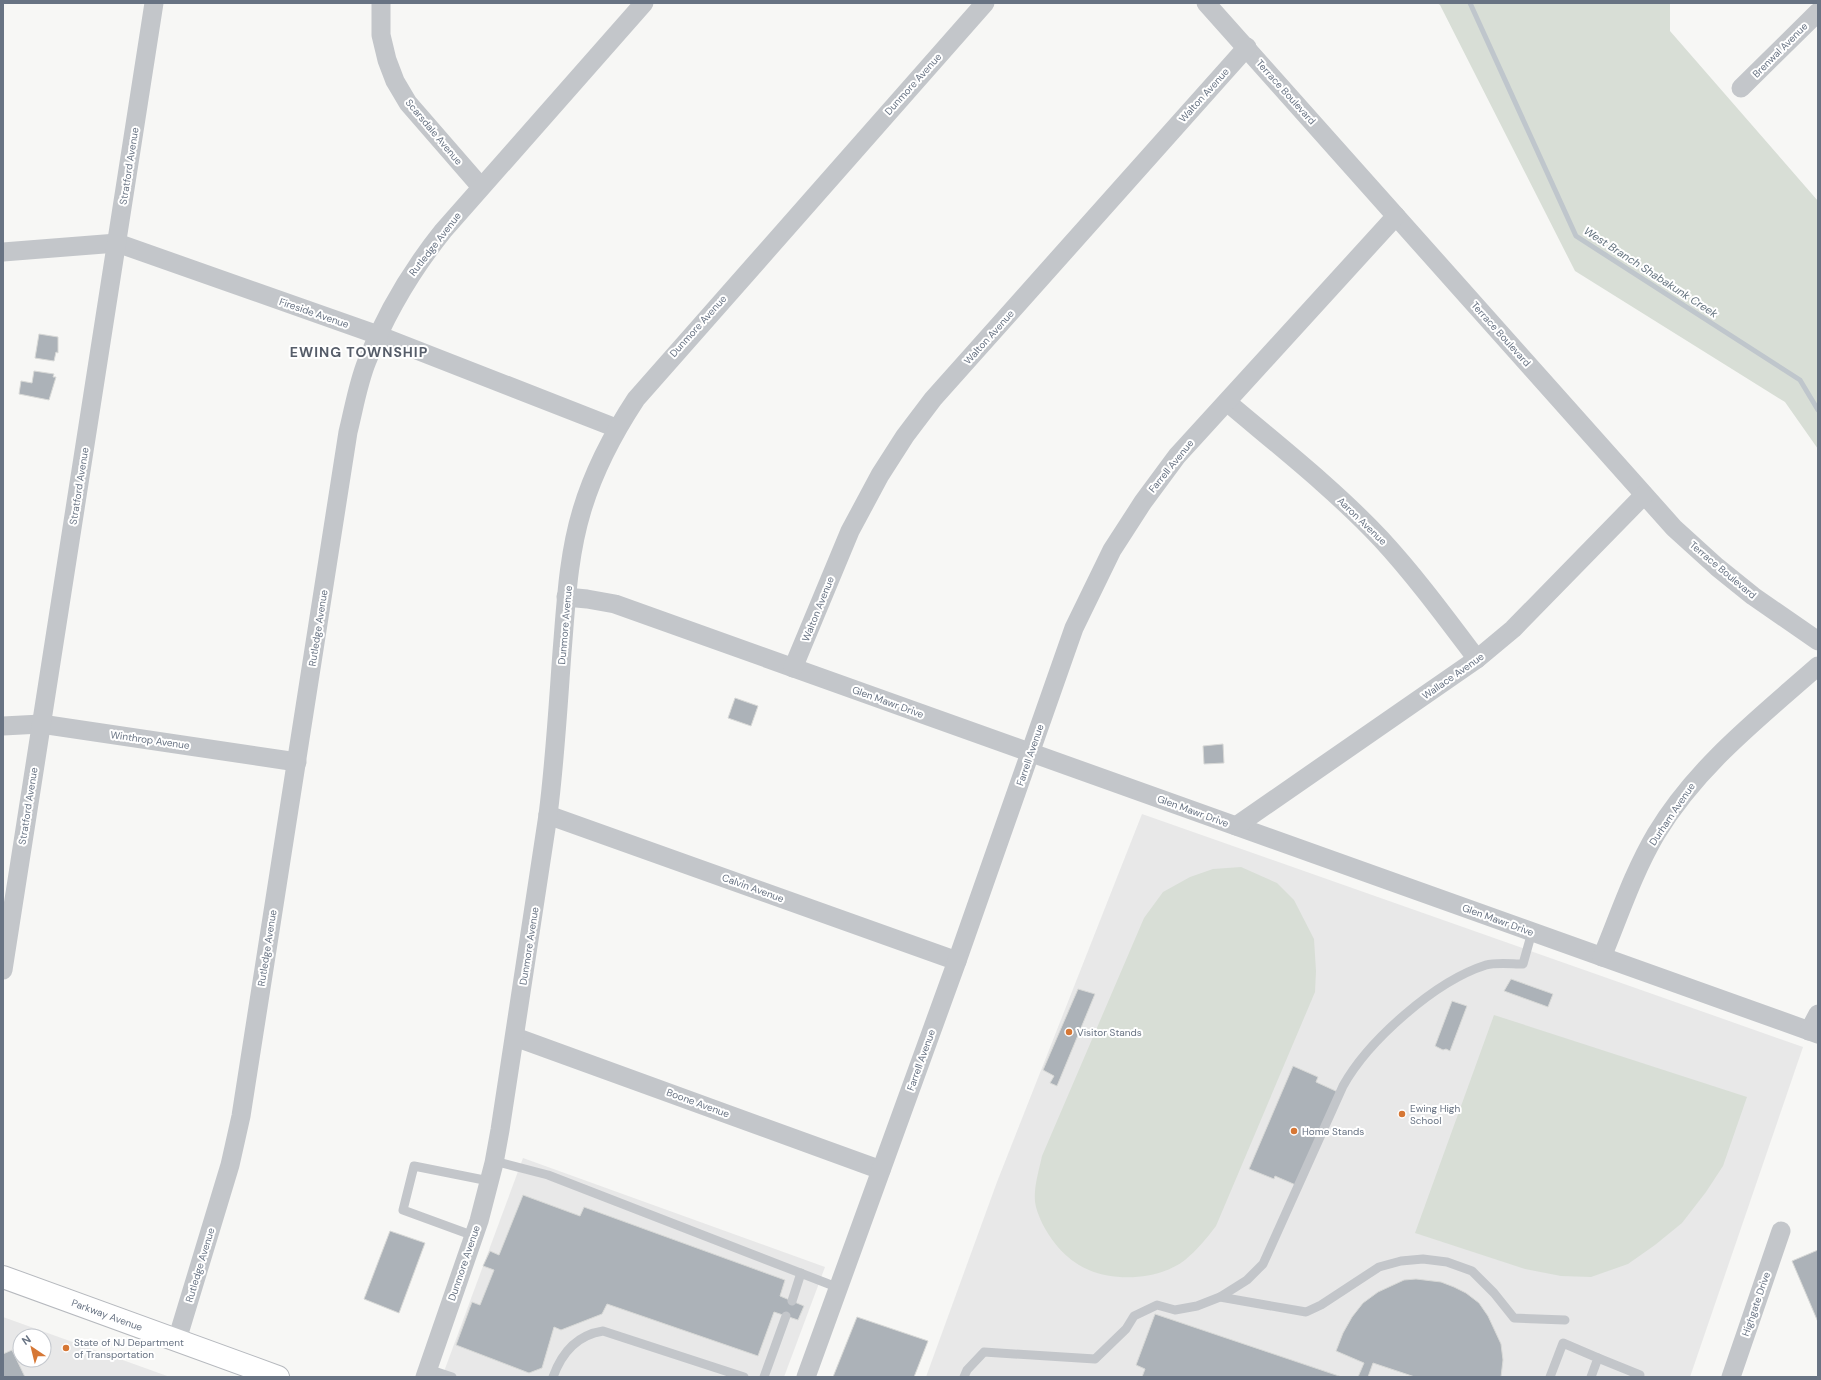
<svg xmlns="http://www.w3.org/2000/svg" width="1821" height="1380" font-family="'DM Sans',sans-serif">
	<rect width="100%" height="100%" fill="#f7f7f5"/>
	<g fill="#e8e8e8" fill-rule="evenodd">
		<polygon points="1142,814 1803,1047 1690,1377 926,1377 997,1182"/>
		<polygon points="523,1158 825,1267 784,1377 442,1377"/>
		<path d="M3 1317 170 1377H3ZM20 1336H44V1360H20Z"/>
	</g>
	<g fill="#d8ded6">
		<polygon points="1437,3 1670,3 1670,31 1818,201 1818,449 1785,402 1575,271 1440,5"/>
		<path d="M1241 867 1277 883 1294 900 1314 939 1316 971 1315 992 1216 1226C1207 1238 1197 1250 1185 1260 1158 1281 1108 1283 1079 1265 1059 1253 1042 1229 1036 1207 1032 1191 1039 1171 1042 1156L1144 918 1163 892 1190 877 1213 869Z"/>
		<polygon points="1494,1015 1747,1097 1723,1166 1706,1192 1682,1223 1655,1245 1628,1264 1591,1277 1561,1276 1525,1269 1415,1233"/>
	</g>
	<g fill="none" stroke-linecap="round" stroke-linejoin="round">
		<polyline stroke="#bfc6cc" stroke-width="5" points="1470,3 1576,236 1800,380 1818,410"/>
	</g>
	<g fill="#acb2b8" stroke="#d8d9d7">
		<polygon points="39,334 58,337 58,353 56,352 54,361 35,358"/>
		<polygon points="34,371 54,374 53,377 56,377 49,400 19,394 21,381 32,383"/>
		<polygon points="735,698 758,706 751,726 728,718"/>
		<polygon points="1223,744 1224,763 1204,764 1203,746"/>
		<polygon points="1511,979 1553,994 1548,1007 1504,991"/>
		<polygon points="1078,989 1095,994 1057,1086 1050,1083 1054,1076 1043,1070"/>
		<polygon points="1452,1001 1467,1006 1450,1051 1446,1049 1443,1050 1435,1046"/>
		<polygon points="1293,1066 1318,1077 1316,1082 1340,1093 1298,1186 1275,1176 1274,1179 1249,1169"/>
		<polygon points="523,1195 580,1216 584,1207 785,1280 780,1296 804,1306 798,1320 774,1312 758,1356 607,1304 602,1314 561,1330 554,1327 542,1368 529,1373 456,1345 472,1302 480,1305 494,1270 483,1266 490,1251 499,1255"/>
		<polygon points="390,1231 425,1243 399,1313 364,1299"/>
		<polygon points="1818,1250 1818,1322 1792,1261"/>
		<polygon points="1416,1279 1441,1282 1454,1287 1466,1293 1479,1303 1488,1316 1501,1344 1503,1360 1501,1377 1415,1377 1373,1363 1368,1377 1358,1377 1364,1363 1336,1351 1343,1333 1352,1317 1363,1303 1378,1292 1404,1280"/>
		<polygon points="1155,1314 1342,1377 1142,1377 1145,1369 1136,1365"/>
		<polygon points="857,1317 928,1341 914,1377 833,1377"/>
		<polygon points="12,1350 25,1377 3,1377 3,1354"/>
	</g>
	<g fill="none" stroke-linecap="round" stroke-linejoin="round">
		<g stroke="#b6b9be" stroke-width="24">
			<polyline id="secondary" points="3,1277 278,1377"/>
		</g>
		<g stroke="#c3c6ca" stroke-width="9">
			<polyline points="494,1161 548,1175 839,1288"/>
			<polyline points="474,1236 403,1210 414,1166 489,1181"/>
			<path d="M1220 1297 1247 1280 1263 1264 1343 1086C1368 1041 1435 981 1486 965 1496 962 1512 964 1523 964L1532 932"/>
			<polyline points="792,1301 801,1273"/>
			<polyline points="1598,1358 1640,1375 1639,1377"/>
			<polyline points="428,1369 452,1377"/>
			<path d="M553 1377C562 1352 577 1335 603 1331L744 1377"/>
			<polyline points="764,1377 786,1316"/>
			<polyline points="964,1377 967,1370 984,1352 1095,1359 1126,1329 1134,1316 1157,1305 1175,1310 1197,1306 1220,1297 1306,1312 1321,1305 1379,1267 1401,1261 1423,1259 1447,1262 1472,1271 1494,1293 1514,1318 1565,1320"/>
			<polyline points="1550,1377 1563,1343 1598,1358 1591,1377"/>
		</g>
		<g stroke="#c3c6ca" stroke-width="19">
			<polyline points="381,3 381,35 387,60 395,81 408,103 481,187"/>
			<polyline points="1206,3 1674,528 1717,567 1753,596 1818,641"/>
			<polyline points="1741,88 1818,12"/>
			<polyline points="3,252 117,243 378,335 616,428"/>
			<path d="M1227 402C1279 446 1334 489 1381 539 1416 577 1446 618 1477 659"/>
			<polyline points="566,597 587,599 615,604 1818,1034"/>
			<polyline points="793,668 850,531 880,475 905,436 933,399 1247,47"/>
			<polyline points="3,726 41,724 297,762"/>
			<polyline points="548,815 957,961"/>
			<polyline points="1236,826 1477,659 1513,629 1644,495"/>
			<path d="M1602 957C1619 916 1633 873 1656 834 1697 766 1759 718 1818 666"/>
			<polyline points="3,970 154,3"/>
			<polyline points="1809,1031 1818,1014"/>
			<polyline points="515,1037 881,1170"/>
			<path d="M177 1340 230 1165 241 1116 348 432C354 408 358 383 367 361 386 313 411 271 443 231L644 3"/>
			<path d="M425 1377 479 1221 494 1163 500 1130 548 815C555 761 558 706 562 652 566 604 568 556 582 510 594 470 613 434 636 399L985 3"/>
			<polyline points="806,1377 957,961 1074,628 1112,550 1143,502 1177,456 1396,216"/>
			<polyline points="1731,1377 1781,1231"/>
		</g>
		<use href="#secondary" stroke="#fff" stroke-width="22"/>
	</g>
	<g fill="#d67735" stroke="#fff" stroke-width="1.5">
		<circle cx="1069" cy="1032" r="4"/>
		<circle cx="1402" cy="1114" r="4"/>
		<circle cx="1294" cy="1131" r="4"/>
		<circle cx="66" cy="1348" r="4"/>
	</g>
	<g text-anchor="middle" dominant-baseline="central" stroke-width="4" stroke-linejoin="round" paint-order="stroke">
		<g font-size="10" fill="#687383" stroke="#fff">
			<text transform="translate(1780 50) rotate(-45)">Brenwal Avenue</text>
			<text transform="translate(913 84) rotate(-48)">Dunmore Avenue</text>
			<text transform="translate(1286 92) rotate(48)">Terrace Boulevard</text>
			<text transform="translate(1204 95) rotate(-48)">Walton Avenue</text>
			<text transform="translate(434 132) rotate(50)">Scarsdale Avenue</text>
			<text transform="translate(129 166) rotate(-81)">Stratford Avenue</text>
			<text transform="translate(435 244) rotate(-52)">Rutledge Avenue</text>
			<text transform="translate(314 313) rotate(19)">Fireside Avenue</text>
			<text transform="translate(698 326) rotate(-48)">Dunmore Avenue</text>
			<text transform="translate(1501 334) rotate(48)">Terrace Boulevard</text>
			<text transform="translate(989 337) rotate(-48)">Walton Avenue</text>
			<text transform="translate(1171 466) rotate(-51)">Farrell Avenue</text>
			<text transform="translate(79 486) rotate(-81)">Stratford Avenue</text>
			<text transform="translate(1362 521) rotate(44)">Aaron Avenue</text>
			<text transform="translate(1723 570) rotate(40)">Terrace Boulevard</text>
			<text transform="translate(818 609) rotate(-68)">Walton Avenue</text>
			<text transform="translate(565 625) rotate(-85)">Dunmore Avenue</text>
			<text transform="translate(318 628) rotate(-81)">Rutledge Avenue</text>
			<text transform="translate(1453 676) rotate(-35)">Wallace Avenue</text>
			<text transform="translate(888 702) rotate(20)">Glen Mawr Drive</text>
			<text transform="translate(150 740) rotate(8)">Winthrop Avenue</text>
			<text transform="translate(1030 755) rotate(-71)">Farrell Avenue</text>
			<text transform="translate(28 806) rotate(-81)">Stratford Avenue</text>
			<text transform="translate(1193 811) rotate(20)">Glen Mawr Drive</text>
			<text transform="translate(1672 814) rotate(-56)">Durham Avenue</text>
			<text transform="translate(753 888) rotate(20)">Calvin Avenue</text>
			<text transform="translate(1498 920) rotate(20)">Glen Mawr Drive</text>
			<text transform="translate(529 946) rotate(-81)">Dunmore Avenue</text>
			<text transform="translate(267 948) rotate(-81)">Rutledge Avenue</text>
			<text transform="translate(921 1060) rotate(-70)">Farrell Avenue</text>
			<text transform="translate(698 1103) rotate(20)">Boone Avenue</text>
			<text transform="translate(464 1263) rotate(-71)">Dunmore Avenue</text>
			<text transform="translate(200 1265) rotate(-73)">Rutledge Avenue</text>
			<text transform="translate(1756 1304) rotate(-71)">Highgate Drive</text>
			<text transform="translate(107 1315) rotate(20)">Parkway Avenue</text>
		</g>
		<g font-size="10" fill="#687383" stroke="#fff" text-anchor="start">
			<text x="1077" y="1032">Visitor Stands</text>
			<text x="1410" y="1108">Ewing High<tspan x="1410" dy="12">School</tspan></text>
			<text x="1302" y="1131">Home Stands</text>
			<text x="74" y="1342">State of NJ Department<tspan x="74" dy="12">of Transportation</tspan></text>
		</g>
		<g font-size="11" font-style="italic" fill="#64737f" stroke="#fff">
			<text transform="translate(1651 272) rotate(33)">West Branch Shabakunk Creek</text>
		</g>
		<g font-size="14" font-weight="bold" letter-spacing="1" fill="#565d69" stroke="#fff">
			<text x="359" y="352">EWING TOWNSHIP</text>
		</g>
	</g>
	<rect width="1821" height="1380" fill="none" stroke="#687383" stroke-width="8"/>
	<g transform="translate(32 1348) rotate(325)"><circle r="19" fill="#ffffff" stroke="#c3c7cd"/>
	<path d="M0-3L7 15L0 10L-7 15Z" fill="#d67735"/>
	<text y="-6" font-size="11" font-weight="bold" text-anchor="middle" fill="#687383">N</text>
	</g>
</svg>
